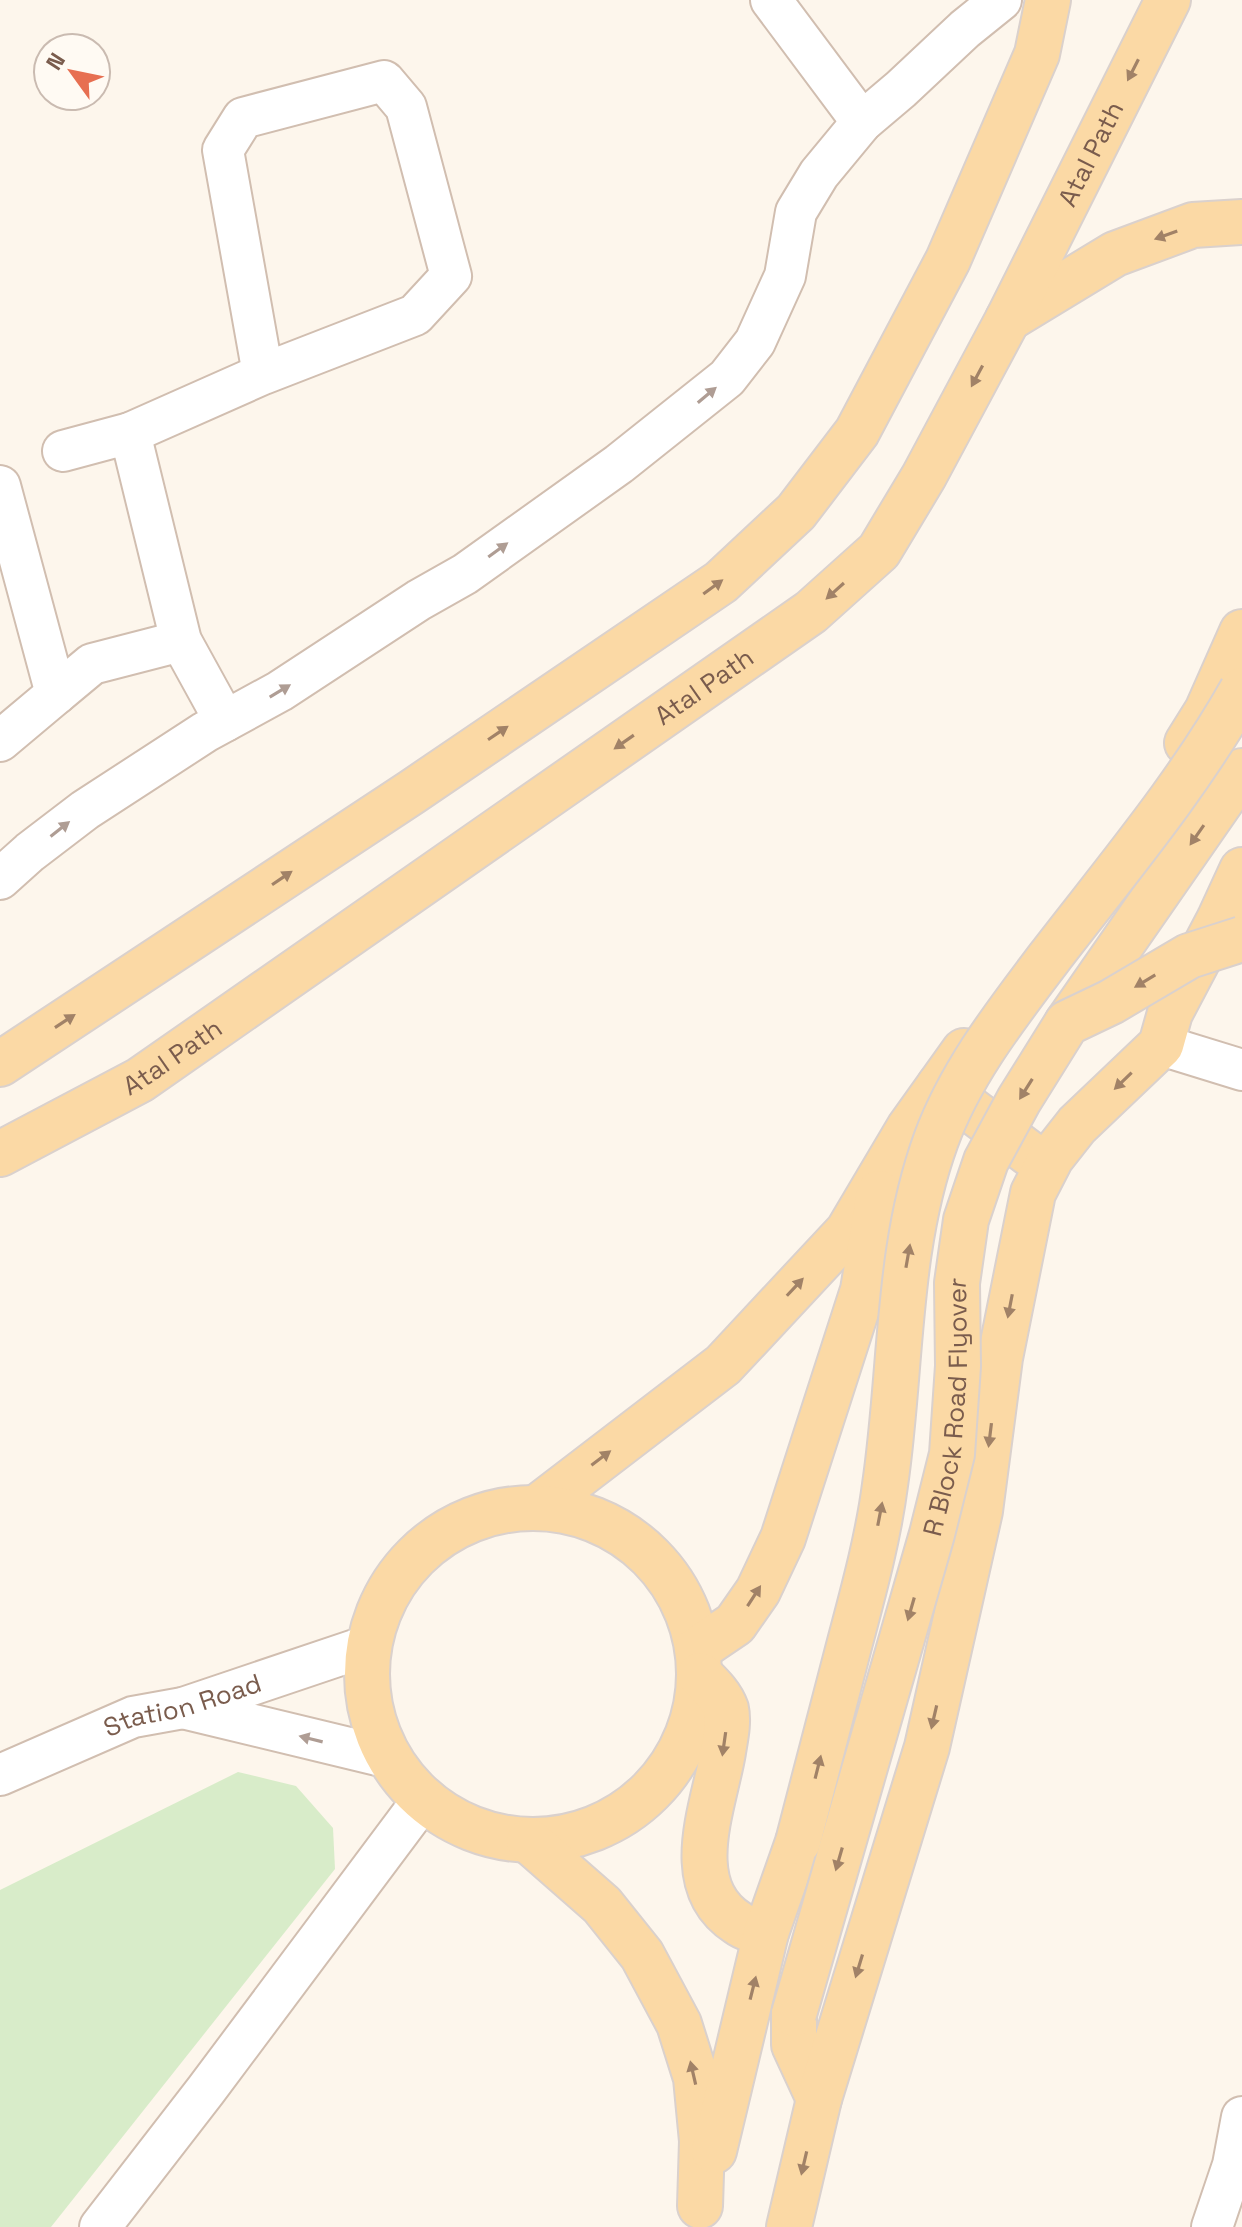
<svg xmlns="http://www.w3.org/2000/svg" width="1242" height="2227" font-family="'Space Grotesk',sans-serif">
	<rect width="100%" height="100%" fill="#fdf6ec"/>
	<polygon fill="#d8ecc9" points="238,1772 296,1786 333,1828 335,1869 51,2227 0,2227 0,1890"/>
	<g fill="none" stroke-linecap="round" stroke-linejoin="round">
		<g stroke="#d1beb0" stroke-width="44">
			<g id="minor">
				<polyline points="771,0 862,122"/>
				<polyline points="130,433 263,374 415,315 451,276 406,107 384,81 243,118 223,150 263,374"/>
				<polyline points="63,451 130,433 181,641 225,721"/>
				<polyline points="0,486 56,694 0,741"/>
				<polyline points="56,694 92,664 181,641"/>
				<polyline points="0,879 30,852 85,810 205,732 280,691 419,600 465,574 619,464 727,378 755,342 785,276 796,212 819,174 862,122 901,89 965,29 1001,0"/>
				<polyline points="1161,1045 1242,1070"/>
				<polyline points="183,1708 386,1757"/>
				<path id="s1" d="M0 1775 133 1717 183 1708 367 1646"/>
				<polyline points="100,2227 206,2090 422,1801"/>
				<polyline points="1212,2227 1233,2165 1242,2117"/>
			</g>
		</g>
		<g stroke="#dad1cd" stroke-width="48">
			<g id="major">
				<polyline points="1008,319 1115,254 1193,225 1242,222"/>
				<polyline points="1187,743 1207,711 1242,632"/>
				<polyline points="1067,1023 1242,771"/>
				<polyline points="0,1064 412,792 721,582 796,512 857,432 948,260 1037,54 1048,0"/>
				<polyline points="939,1086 1030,1154"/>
				<path id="s2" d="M0 1154 140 1080 811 612 879 551 924 476 1008 319 1168 0"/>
				<polyline points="539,1506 723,1365 848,1231 909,1128 964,1051"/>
				<circle cx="533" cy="1674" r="166"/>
				<polyline points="698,1649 735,1624 758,1591 783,1538 863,1290 879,1193"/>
				<path d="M700 1675C710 1685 721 1695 726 1709 729 1722 725 1739 723 1752 714 1806 679 1885 738 1923 746 1929 757 1931 766 1933"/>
				<polyline points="529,1841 602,1905 642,1955 679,2024 696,2078 702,2141 700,2206"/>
				<polyline points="794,2014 794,2045 819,2099"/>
				<polyline points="714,2151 766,1933 798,1842"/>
				<polyline points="789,2227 819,2099 927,1747 980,1511 1000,1358 1033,1193 1051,1158 1077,1125 1161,1045 1170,1013 1219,920 1242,870"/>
			</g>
		</g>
		<use href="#minor" stroke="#fff" stroke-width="40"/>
		<use href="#major" stroke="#fbd9a5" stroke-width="44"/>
		<g stroke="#dad1cd" stroke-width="48" stroke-linecap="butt">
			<g id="major-bridge">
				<path d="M798 1842C815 1777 832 1711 849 1646 863 1593 878 1539 885 1485 902 1370 896 1250 936 1140 961 1072 1006 1015 1049 958 1116 871 1188 786 1242 690"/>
				<path id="s3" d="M794 2014 932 1534 952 1454 958 1366 957 1283 966 1220 986 1161 1019 1100 1067 1023 1111 1002 1189 956 1242 939"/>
			</g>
		</g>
		<use href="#major-bridge" stroke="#fbd9a5" stroke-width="44"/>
	</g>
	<defs><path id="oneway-solid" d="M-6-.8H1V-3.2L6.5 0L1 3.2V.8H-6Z" transform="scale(2)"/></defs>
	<g fill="#a18267">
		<use href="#oneway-solid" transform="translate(1133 70) rotate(117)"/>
		<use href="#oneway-solid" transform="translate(1166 235) rotate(160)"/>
		<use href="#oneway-solid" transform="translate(977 376) rotate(118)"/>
		<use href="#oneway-solid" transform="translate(713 587) rotate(-36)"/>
		<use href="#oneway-solid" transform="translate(835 591) rotate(138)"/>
		<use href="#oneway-solid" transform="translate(498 733) rotate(-34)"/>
		<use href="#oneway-solid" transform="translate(624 742) rotate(145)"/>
		<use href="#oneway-solid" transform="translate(1197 835) rotate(125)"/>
		<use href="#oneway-solid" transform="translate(282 878) rotate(-34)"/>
		<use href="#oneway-solid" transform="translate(1145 981) rotate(149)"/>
		<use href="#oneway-solid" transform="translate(65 1021) rotate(-33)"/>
		<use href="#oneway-solid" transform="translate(1123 1081) rotate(136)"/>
		<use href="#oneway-solid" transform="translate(1026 1089) rotate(122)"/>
		<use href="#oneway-solid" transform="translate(908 1256) rotate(-80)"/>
		<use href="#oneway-solid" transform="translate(795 1287) rotate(-47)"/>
		<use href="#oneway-solid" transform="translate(1010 1306) rotate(101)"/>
		<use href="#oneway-solid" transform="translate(990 1435) rotate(97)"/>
		<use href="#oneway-solid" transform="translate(601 1458) rotate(-37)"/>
		<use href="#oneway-solid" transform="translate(880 1514) rotate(-79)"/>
		<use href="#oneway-solid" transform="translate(754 1596) rotate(-57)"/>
		<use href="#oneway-solid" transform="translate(911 1609) rotate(106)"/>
		<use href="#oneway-solid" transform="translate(934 1717) rotate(103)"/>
		<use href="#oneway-solid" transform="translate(724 1744) rotate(98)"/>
		<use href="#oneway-solid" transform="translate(818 1767) rotate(-76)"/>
		<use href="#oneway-solid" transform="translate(839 1859) rotate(106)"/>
		<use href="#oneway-solid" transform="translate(859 1966) rotate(107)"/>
		<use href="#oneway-solid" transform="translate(753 1988) rotate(-76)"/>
		<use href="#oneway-solid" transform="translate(693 2073) rotate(-103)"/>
		<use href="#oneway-solid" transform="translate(804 2163) rotate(103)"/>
	</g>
	<g fill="#af9d94">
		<use href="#oneway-solid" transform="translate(707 395) rotate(-40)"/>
		<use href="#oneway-solid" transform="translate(498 550) rotate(-36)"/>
		<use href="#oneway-solid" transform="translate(280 691) rotate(-31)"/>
		<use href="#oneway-solid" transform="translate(60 829) rotate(-38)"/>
		<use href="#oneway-solid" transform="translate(311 1739) rotate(-166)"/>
	</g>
	<g text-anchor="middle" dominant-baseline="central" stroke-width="6" stroke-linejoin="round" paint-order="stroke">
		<g font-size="26" fill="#7a5c4d" stroke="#fffaf3">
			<text stroke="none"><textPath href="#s2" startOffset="1518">Atal Path</textPath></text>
			<text stroke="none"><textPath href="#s2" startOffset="846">Atal Path</textPath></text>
			<text stroke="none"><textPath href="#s2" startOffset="198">Atal Path</textPath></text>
			<text stroke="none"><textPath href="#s3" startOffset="628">R Block Road Flyover</textPath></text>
			<text stroke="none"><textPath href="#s1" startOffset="196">Station Road</textPath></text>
		</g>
	</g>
	<g transform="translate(72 72) rotate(303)"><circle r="38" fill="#fffaf3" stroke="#cabbb1" stroke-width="2"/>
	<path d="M0-6L14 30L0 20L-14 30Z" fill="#e76f51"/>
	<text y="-12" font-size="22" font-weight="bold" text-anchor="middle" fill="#7a5c4d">N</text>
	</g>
</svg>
